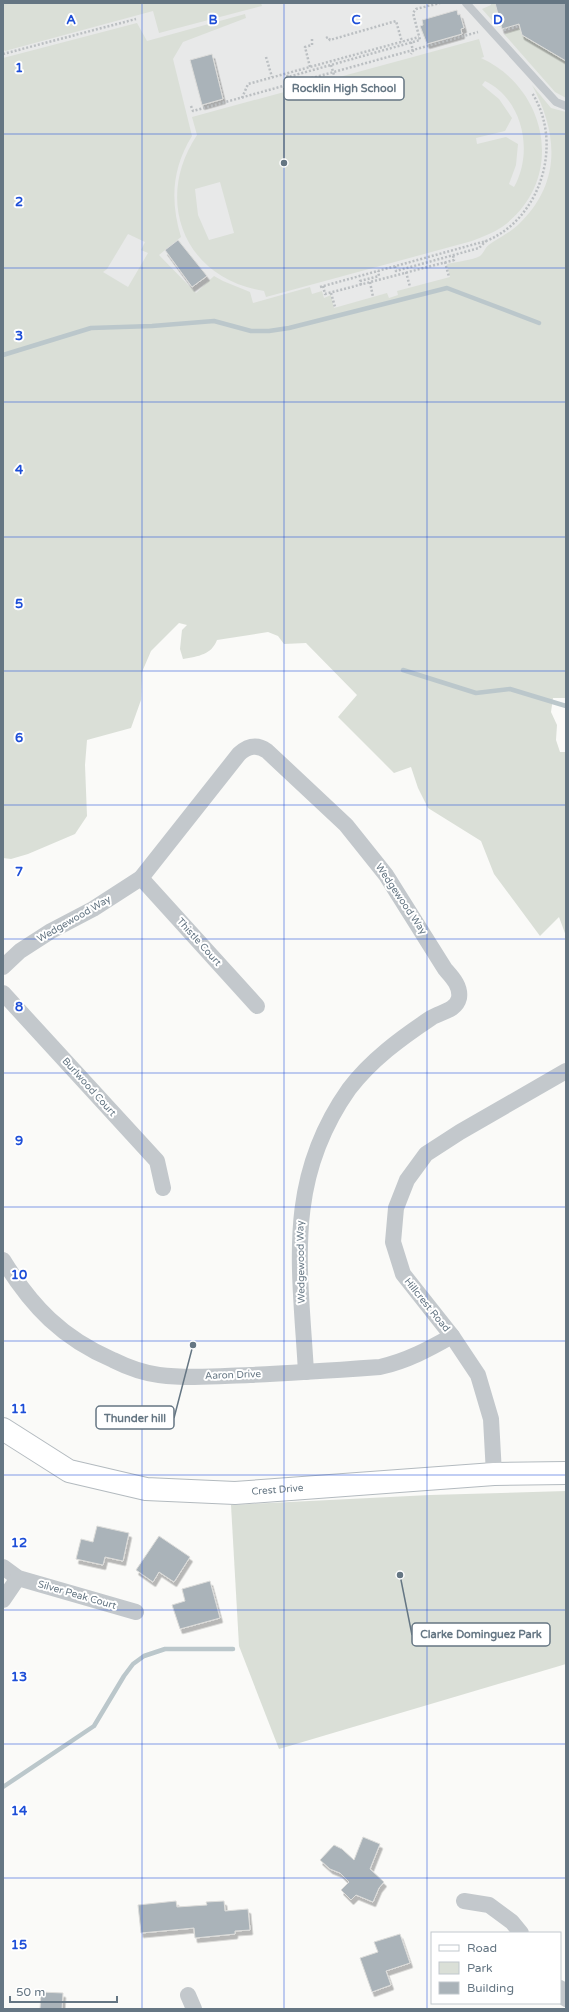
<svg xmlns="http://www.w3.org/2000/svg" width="569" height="2012" font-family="'Varela Round',sans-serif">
	<defs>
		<filter id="shadow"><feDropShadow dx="2.5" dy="4.5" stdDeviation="0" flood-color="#0004"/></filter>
	</defs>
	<rect width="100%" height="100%" fill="#fafaf8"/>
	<polygon fill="#e8e9e9" points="3,3 566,3 566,330 3,376"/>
	<g fill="#dadfd7" fill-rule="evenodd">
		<polygon points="3,3 261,3 262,6 159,33 153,11 5,51 3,49"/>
		<polygon points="491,3 495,3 502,27 498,27 482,9 491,5"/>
		<path d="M245 14 246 18 183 42 173 59 192 136C172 168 170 201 181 237L159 255 196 293 214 276 223 281 250 292 253 303 310 287 312 294 322 291 324 298 331 295 334 308 387 293 389 298 398 295 397 291 450 277 447 264C455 262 473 260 480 256 484 253 485 247 490 244 499 238 509 233 518 225 561 184 559 135 532 85L551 108 566 112V698H553L551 712 557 725 556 740 560 752H566V936L559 917 540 936 494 874 481 841 428 808 418 788 411 767 394 773 338 717 357 695 306 643 284 644 278 636 268 632 217 640C211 655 199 656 183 659L180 649 182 630 187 625 179 623 151 651 142 672 141 700 131 728 87 740 85 765 87 816 75 834 28 854 11 859 3 858V58L137 23 147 41ZM128 234 145 242 141 250 148 253 128 287 103 272 107 269Z"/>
		<polygon points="520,28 522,35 556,55 566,58 566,98 555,92 504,34"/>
		<path d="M479 39 484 57 481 58C549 89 566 181 502 227 493 233 482 237 472 241L266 297 264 291C185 279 153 201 197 135L192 117ZM485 81C523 99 534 152 514 187L509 184 516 165 518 144 506 137 477 144 476 138 505 131 512 118 499 99 482 85ZM220 182 234 233 209 240 198 215 195 189Z"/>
		<polygon points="566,1491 566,1664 279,1749 239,1646 231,1505 430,1495"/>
	</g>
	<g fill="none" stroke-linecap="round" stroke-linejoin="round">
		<g stroke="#bbc7cb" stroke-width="4.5">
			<polyline points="3,355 91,328 152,326 214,321 251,331 269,331 289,328 447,288 539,323"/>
			<polyline points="403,670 476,693 510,689 566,706"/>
			<polyline points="3,1787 94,1726 124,1676 133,1664 144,1656 165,1649 233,1649"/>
		</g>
	</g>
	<g fill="#aab3b9" stroke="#dcdcda" filter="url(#shadow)">
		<polygon points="495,3 566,3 566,61 522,35 519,24 502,29"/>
		<polygon points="457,10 458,15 460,14 464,28 461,29 462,34 427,44 420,26 423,25 422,20"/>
		<polygon points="212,54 223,99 202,105 190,60"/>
		<polygon points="178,240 207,276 192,287 165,250"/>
		<polygon points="97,1526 129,1533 123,1561 105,1557 103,1565 76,1559 81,1539 93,1542"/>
		<polygon points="159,1536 190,1557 174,1582 159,1572 153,1582 136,1570"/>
		<polygon points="210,1581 220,1618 180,1629 172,1605 185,1601 182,1589"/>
		<polygon points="363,1837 380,1844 370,1869 384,1882 379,1888 373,1902 356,1895 351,1900 341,1890 349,1882 340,1873 330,1869 320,1860 334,1845 342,1849 354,1860"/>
		<polygon points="176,1901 177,1907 207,1905 206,1902 224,1901 225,1911 248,1909 250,1930 235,1931 235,1934 195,1938 194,1928 141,1933 138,1905"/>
		<polygon points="400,1934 410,1963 386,1971 391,1985 372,1992 360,1958 378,1952 374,1942"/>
		<polygon points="41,1992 63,1993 62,2009 40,2009"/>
	</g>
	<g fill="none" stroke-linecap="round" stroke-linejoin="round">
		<g stroke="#b3babf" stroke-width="24">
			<g id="secondary">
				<path id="s1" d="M3 1429 69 1471 146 1489 235 1493 494 1474 566 1473"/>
			</g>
		</g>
		<g stroke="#bbbfc2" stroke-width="2.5" stroke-dasharray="2 2" stroke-linecap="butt">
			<polyline points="504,30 519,26"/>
			<polyline points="326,38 328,37 330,40 396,21 402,42"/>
			<polyline points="411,42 413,51 411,54"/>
			<polyline points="3,54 136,19"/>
			<polyline points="266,57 272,77"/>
			<polyline points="331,65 334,75"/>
			<polyline points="310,67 305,47 312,45 312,39"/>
			<polyline points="287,75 288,77 420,40 413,13 416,9 440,3"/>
			<polyline points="242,98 248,84 419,37"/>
			<polyline points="191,106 193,111 478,32"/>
			<polyline points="445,262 449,277"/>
			<polyline points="395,266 396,271 479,248 486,241"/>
			<polyline points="406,272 410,287"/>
			<polyline points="370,282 373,297"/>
			<polyline points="361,285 360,281 379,276 378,271"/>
			<polyline points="323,286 325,294 454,260 453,255"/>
			<path d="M320 287 486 241C541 219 564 143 532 93"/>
			<polyline points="331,293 335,307"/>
		</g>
		<polyline stroke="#c3c8cc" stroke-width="8" points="466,3 556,102 566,106"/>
		<g stroke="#c3c8cc" stroke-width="16">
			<polyline points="141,878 257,1006"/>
			<path d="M3 967 20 951 51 931 93 909 141 878 239 754C248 746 257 744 267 751L346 825 386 875 445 969C452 977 461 986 459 998 456 1011 440 1012 431 1018 401 1038 371 1060 349 1089 284 1181 300 1267 306 1372"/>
			<polyline points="3,993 157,1161 163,1188"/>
			<path d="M3 1260C32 1307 62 1338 113 1360 127 1367 144 1373 159 1375 189 1379 220 1376 250 1375 294 1373 337 1370 380 1367 407 1361 429 1349 452 1336"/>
			<polyline points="494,1474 491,1419 478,1375 452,1336 403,1274 393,1242 396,1208 407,1180 426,1154 460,1132 566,1071"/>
			<polyline points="3,1567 18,1578 136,1612"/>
			<polyline points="3,1600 18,1578"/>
			<polyline points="464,1901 489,1905 512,1922 521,1933"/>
			<polyline points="560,1988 566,1999"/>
			<polyline points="188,1995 194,2009"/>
		</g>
		<use href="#secondary" stroke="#fff" stroke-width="22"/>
	</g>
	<path fill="none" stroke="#1d4ed8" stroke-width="1" stroke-opacity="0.55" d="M142 3V2009M284 3V2009M427 3V2009M3 134H566M3 268H566M3 402H566M3 537H566M3 671H566M3 805H566M3 939H566M3 1073H566M3 1207H566M3 1341H566M3 1475H566M3 1610H566M3 1744H566M3 1878H566"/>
	<g text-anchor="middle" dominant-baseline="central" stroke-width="4" stroke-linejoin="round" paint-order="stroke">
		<g font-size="10" fill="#657683" stroke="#fff">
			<text transform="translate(401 899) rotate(56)">Wedgewood Way</text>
			<text transform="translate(74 919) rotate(-30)">Wedgewood Way</text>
			<text transform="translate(199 942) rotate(48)">Thistle Court</text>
			<text transform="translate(89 1087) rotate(48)">Burlwood Court</text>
			<text transform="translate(301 1262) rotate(-91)">Wedgewood Way</text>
			<text transform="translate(427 1305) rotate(51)">Hillcrest Road</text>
			<text transform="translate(233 1375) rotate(-2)">Aaron Drive</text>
			<text stroke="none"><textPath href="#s1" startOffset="289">Crest Drive</textPath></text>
			<text transform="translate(77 1595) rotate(16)">Silver Peak Court</text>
		</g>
	</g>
	<g font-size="13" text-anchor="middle" font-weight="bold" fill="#1d4ed8" stroke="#fff" stroke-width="4" stroke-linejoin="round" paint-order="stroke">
		<text x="71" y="24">A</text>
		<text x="213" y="24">B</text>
		<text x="356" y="24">C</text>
		<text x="498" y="24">D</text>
		<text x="19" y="72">1</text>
		<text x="19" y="206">2</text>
		<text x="19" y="340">3</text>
		<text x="19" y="474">4</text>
		<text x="19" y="608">5</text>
		<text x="19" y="742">6</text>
		<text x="19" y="876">7</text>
		<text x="19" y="1011">8</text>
		<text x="19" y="1145">9</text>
		<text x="19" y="1279">10</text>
		<text x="19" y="1413">11</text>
		<text x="19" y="1547">12</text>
		<text x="19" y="1681">13</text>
		<text x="19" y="1815">14</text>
		<text x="19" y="1949">15</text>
	</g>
	<path fill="none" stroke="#657683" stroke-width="1.5" d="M284 163L284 88M193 1345L174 1418M400 1575L412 1635"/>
	<g fill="#657683" stroke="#fff" stroke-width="1.5">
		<circle cx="284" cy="163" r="4"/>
		<circle cx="193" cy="1345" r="4"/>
		<circle cx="400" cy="1575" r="4"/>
	</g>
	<g fill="#fff" stroke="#657683" stroke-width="1.5">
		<rect x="284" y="77" width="120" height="23" rx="4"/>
		<rect x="96" y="1406" width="78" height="23" rx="4"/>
		<rect x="412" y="1623" width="138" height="23" rx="4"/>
	</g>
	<g font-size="11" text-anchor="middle" font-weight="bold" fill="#657683">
		<text x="344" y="92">Rocklin High School</text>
		<text x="135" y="1422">Thunder hill</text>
		<text x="481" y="1638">Clarke Dominguez Park</text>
	</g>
	<rect width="569" height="2012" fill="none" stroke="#657683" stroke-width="8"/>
	<rect x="431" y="1932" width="130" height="72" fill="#ffffff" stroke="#c1c8cd"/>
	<rect x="439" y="1945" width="20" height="6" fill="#ffffff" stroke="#c1c8cd"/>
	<text x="467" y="1952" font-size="12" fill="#657683">Road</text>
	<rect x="439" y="1962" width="20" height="12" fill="#dadfd7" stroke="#c1c8cd"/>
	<text x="467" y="1972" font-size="12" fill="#657683">Park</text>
	<rect x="439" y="1982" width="20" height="12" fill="#aab3b9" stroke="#c1c8cd"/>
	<text x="467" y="1992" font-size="12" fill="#657683">Building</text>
	<path d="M10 1996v6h107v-6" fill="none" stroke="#657683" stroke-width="2"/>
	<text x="16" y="1996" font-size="12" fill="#657683" stroke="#ffffff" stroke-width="3" paint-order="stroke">50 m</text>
</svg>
